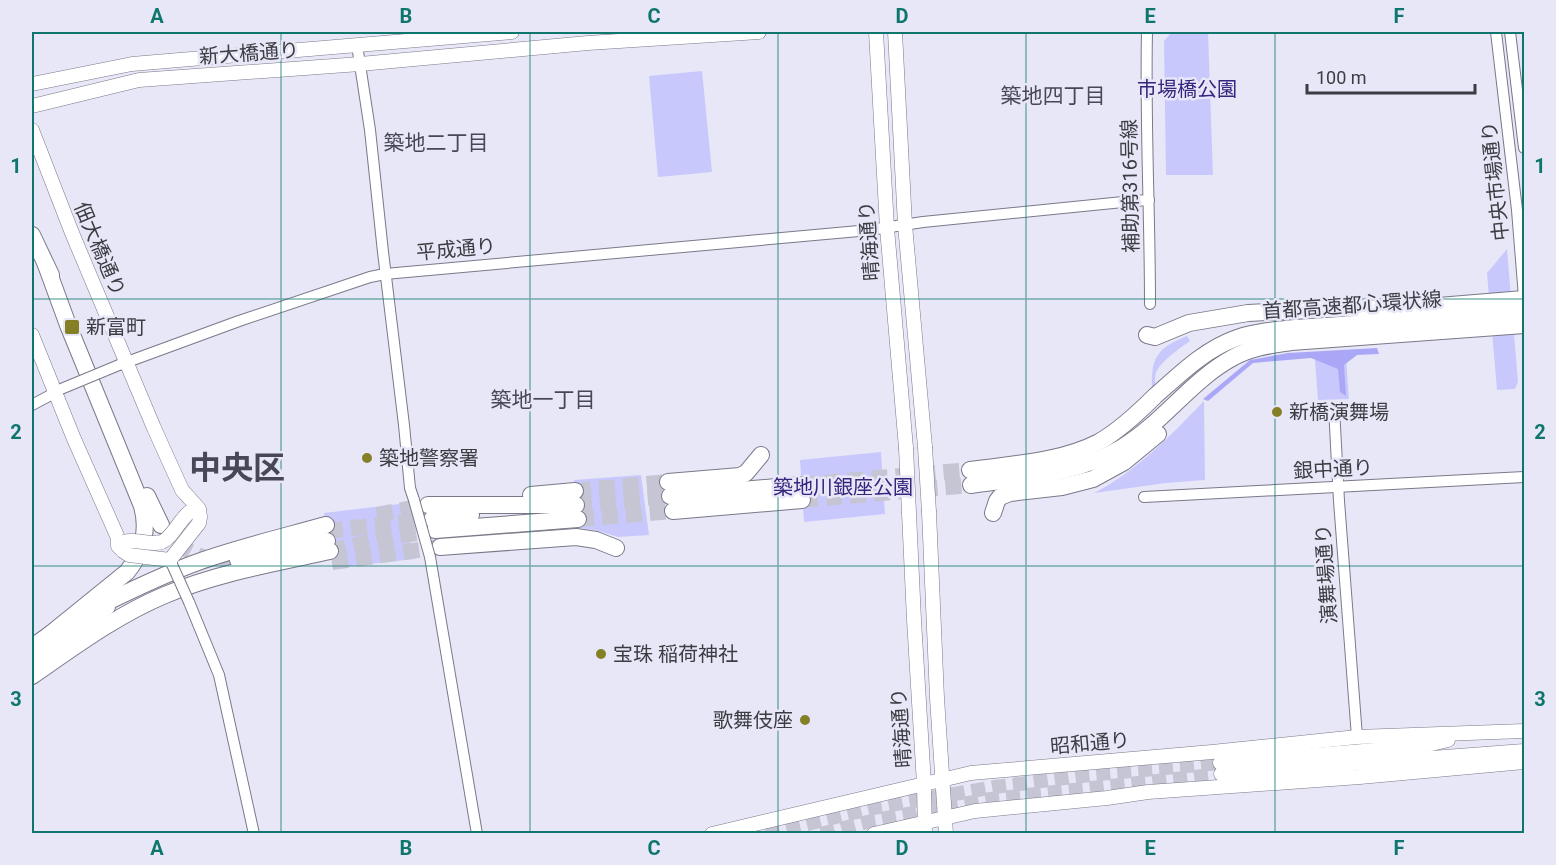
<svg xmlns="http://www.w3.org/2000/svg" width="1556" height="865" font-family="Roboto,'Noto Sans JP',sans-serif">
	<rect width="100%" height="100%" fill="#e7e7f8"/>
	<g fill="#c9c8fd">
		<polygon points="1172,32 1208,32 1213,175 1166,175 1164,41"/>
		<polygon points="702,71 712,172 658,177 649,76"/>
		<polygon points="1507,249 1518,382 1515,389 1497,390 1487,273"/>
		<path d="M1187 336 1190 341C1181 347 1159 363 1156 373 1154 378 1156 387 1156 393H1152C1151 360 1154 349 1187 336Z"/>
		<polygon points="1346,358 1349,399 1318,400 1315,360"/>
		<path d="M1204 401 1205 480 1166 483 1094 493C1137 471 1171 435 1204 401Z"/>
		<polygon points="881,452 885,514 804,522 800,460"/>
		<polygon points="641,475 649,535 618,537 595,530 580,528 574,480"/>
		<polygon points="400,504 415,559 333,568 324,513"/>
	</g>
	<polygon fill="#aaa7f6" points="1377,348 1379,354 1357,355 1344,365 1346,396 1340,392 1338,369 1311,358 1253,363 1208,401 1203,399 1250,360 1288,353"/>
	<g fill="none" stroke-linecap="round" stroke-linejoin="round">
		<g stroke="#c5c5d4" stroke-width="14" stroke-dasharray="14 7" stroke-linecap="butt">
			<polyline points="766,834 873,808 995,787 1089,775 1220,763"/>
			<polyline points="821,834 875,820 991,799 1221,774"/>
		</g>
		<g stroke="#c5c5d4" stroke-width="16" stroke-dasharray="16 8" stroke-linecap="butt">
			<polyline points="800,485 970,470"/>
			<polyline points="575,491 668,482"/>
			<polyline points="802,500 971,485"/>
			<polyline points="576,505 670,496"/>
			<polyline points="377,515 428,505"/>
			<polyline points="578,519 673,511"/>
			<path d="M161 525C178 549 202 562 232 561"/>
			<polyline points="327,531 432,519"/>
			<polyline points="330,551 397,536 435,530"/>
			<polyline points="332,562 440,547"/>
		</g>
		<g stroke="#797989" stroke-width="12">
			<g id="minor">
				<path d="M1147 32C1145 122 1150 213 1150 304"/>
				<polyline points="1496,32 1517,210 1524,297"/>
				<polyline points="1510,32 1524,148"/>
				<polyline points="357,45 370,130 383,252 404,425 410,488 414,500"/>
				<polyline points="119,365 239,321 370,277 385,274 870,230 923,222 1133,201 1149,200"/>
				<polyline points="32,405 60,390"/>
				<polyline points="1334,408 1339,501 1357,737"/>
				<polyline points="1144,497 1524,477"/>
				<polyline points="430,557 477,834"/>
				<polyline points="189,602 219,675 254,834"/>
			</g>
		</g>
		<g stroke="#797989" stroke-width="15">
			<g id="major">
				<polyline points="876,32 887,228 906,448"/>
				<polyline points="895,32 905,225 925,447"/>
				<polyline points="32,84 132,64 512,32"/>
				<polyline points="32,106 139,80 360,64 588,43 759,32"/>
				<polyline points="32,130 72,233 154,428 182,490 199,509 200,517"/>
				<polyline points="32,335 74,439 118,538 118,546 123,551"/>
				<polyline points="929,512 937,698 946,834"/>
				<polyline points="909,513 914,620 924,784 925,834"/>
				<polyline points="1220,763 1423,746 1448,740"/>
				<polyline points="1221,774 1524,751"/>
				<polyline points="712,834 971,773 1212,752 1357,737 1524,731"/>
				<polyline points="874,834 975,811 1107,798 1148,792 1360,777 1524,762"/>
			</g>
		</g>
		<g stroke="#797989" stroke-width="18">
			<g id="highway">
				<polyline points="32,235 51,275"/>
				<path d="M46 265 68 325 142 506C149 531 143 552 127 572L48 636"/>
				<polyline points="1147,335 1155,337 1189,323 1248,313 1346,308 1402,309 1524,299"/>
				<path d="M970 470C1013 464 1060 462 1099 442 1120 430 1138 413 1155 396 1180 374 1205 349 1237 338 1255 332 1275 330 1295 328L1524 313"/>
				<polyline points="668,482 740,476 746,473 761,455"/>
				<path d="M971 485C1021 478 1076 475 1121 448 1163 423 1192 379 1234 357 1252 347 1272 345 1291 342L1524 325"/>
				<polyline points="531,495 575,491"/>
				<polyline points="147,496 161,525"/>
				<polyline points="670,496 800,485"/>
				<polyline points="428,505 576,505"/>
				<polyline points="673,511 802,500"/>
				<polyline points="993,513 997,501 1000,497 1010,493 1062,487 1093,479 1124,462 1158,434"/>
				<polyline points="432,519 471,515"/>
				<polyline points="435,530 578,519"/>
				<polyline points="440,547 576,537 596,540 616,548"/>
				<polyline points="238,560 303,545 327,541"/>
				<path d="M93 609C127 592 162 575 198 562 240 547 283 537 326 525"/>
				<polyline points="32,647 55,631"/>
				<polyline points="32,660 107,607"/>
				<path d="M32 676C74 647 117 615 165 595 217 573 275 563 330 551"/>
			</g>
		</g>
		<use href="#minor" stroke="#fff" stroke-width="10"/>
		<use href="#major" stroke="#fff" stroke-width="14"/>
		<use href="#highway" stroke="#fff" stroke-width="16"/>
		<g stroke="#797989" stroke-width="12" stroke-linecap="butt">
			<g id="minor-bridge">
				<polyline points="61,389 119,365"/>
				<polyline points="414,500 430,557"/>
				<polyline points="170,560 189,602"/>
			</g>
		</g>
		<g stroke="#797989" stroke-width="15" stroke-linecap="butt">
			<g id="major-bridge">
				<polyline points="925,447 929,512"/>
				<polyline points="906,448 909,513"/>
				<path d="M124 542C136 538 150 546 162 542 173 537 180 518 191 511"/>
				<polyline points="123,551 129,555 170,560"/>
				<polyline points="170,560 199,523 200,517"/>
			</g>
		</g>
		<use href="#minor-bridge" stroke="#fff" stroke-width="10"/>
		<use href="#major-bridge" stroke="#fff" stroke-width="14"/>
	</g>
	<path fill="none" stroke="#0f766e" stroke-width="1.5" stroke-opacity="0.55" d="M281 32V834M530 32V834M778 32V834M1026 32V834M1275 32V834M32 299H1524M32 566H1524"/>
	<g fill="#857f26" stroke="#e7e7f8" stroke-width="2">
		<rect x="64" y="319" width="16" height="16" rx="3"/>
		<circle cx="1277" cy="412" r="6"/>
		<circle cx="367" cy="458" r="6"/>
		<circle cx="601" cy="654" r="6"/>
		<circle cx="805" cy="720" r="6"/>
	</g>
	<g text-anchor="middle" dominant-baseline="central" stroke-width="5" stroke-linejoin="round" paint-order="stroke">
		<g font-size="20" fill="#3c3c42" stroke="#e7e7f8">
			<text transform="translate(249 53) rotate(-4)">新大橋通り</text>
			<text transform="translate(1495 181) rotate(-96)">中央市場通り</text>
			<text transform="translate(1130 186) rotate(-91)">補助第316号線</text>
			<text transform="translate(869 241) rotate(-94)">晴海通り</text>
			<text transform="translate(100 249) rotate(67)">佃大橋通り</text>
			<text transform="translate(456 249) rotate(-5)">平成通り</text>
			<text transform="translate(1352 305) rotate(-4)">首都高速都心環状線</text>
			<text transform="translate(1333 469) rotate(-3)">銀中通り</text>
			<text transform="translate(1326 574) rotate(-94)">演舞場通り</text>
			<text transform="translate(901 728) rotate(-94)">晴海通り</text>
			<text transform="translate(1090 743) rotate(-5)">昭和通り</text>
		</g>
		<g font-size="20" fill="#36247d" stroke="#e7e7f8">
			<text x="1187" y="89">市場橋公園</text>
			<text x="843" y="487">築地川銀座公園</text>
		</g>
		<g font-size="20" fill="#3c3c42" stroke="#e7e7f8" text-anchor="start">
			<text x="86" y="327">新富町</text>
			<text x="1289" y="412">新橋演舞場</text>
			<text x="379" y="458">築地警察署</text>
			<text x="613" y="654">宝珠 稲荷神社</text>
			<text x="793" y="720" text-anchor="end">歌舞伎座</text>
		</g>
		<g font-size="21" fill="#474755" stroke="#e7e7f8">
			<text x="1053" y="96">築地四丁目</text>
			<text x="436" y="143">築地二丁目</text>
			<text x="543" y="400">築地一丁目</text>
		</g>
		<g font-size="32" font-weight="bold" fill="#474755" stroke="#e7e7f8">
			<text x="237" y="468">中央区</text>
		</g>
	</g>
	<rect width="1556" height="865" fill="none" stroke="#e7e7f8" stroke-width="66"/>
	<path d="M1307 84v9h168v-9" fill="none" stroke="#3c3c42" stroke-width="3"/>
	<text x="1316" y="84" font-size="18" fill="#3c3c42" stroke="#e7e7f8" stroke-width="4.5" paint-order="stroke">100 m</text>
	<rect x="33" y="33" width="1490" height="799" fill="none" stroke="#0f766e" stroke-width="2"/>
	<g font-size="20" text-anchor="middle" font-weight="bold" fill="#0f766e">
		<text x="157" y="23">A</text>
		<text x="406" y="23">B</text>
		<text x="654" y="23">C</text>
		<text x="902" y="23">D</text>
		<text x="1150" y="23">E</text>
		<text x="1399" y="23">F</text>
		<text x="16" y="173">1</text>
		<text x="1540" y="173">1</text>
		<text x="16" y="439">2</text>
		<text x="1540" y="439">2</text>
		<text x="16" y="706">3</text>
		<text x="1540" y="706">3</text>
		<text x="157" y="855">A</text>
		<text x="406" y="855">B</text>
		<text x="654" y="855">C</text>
		<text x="902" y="855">D</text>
		<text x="1150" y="855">E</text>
		<text x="1399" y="855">F</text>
	</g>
</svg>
